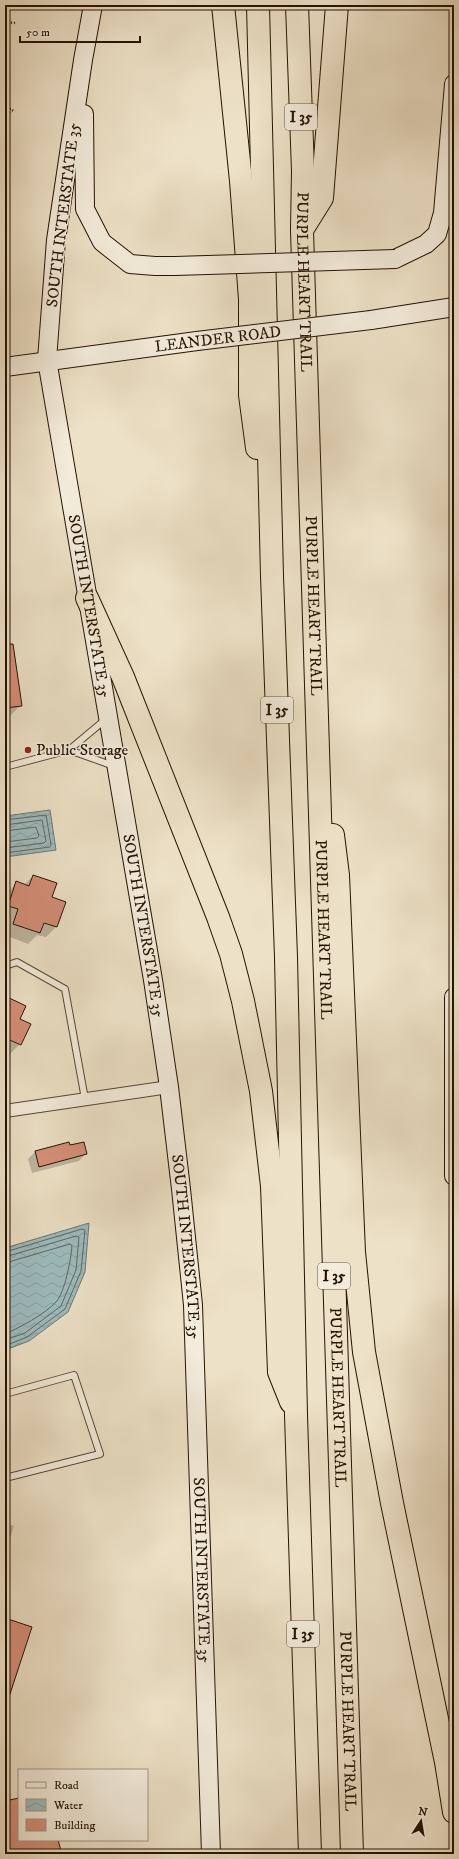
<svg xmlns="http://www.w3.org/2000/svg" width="459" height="1859" font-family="'IM FELL DW Pica',serif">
	<defs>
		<pattern id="water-waves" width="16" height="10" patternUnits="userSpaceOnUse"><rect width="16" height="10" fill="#9dbbbf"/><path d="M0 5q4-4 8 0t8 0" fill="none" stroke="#87a0a2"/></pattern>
	</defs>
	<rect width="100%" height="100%" fill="#ede1c7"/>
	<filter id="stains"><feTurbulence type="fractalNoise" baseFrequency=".005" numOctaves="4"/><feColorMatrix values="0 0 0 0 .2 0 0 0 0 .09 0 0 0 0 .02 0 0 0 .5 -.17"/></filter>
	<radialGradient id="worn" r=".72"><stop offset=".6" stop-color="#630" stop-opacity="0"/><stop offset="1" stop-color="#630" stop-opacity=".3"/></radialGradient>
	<g fill="url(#water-waves)" stroke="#6d7774">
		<polygon points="50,810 56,850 5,857 5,816"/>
		<polygon points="89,1223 85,1272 68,1312 29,1341 5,1350 5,1248"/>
	</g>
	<g fill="#0003">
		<polygon points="12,644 21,705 10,716 5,717 5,645"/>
		<polygon points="33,876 51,897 56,927 46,937 37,935 28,944 5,935 5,896 17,882 24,885"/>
		<polygon points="5,997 19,1019 20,1044 9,1055 5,1053"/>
		<polygon points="70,1147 86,1153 79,1161 32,1173 28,1159 35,1152"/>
		<polygon points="5,1523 14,1526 5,1555"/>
	</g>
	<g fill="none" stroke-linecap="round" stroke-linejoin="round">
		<g stroke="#616661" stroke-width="1">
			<polyline points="5,820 46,815 51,845 50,847 5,853"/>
			<polyline points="5,825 42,820 46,841 44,843 5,848"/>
			<polyline points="5,831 36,827 39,836 37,838 5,842"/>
			<polyline points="5,1252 82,1229 85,1230 81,1271 65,1309 27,1337 5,1346"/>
			<polyline points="5,1257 76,1236 79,1237 76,1270 61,1306 25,1333 5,1340"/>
			<path d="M5 1263 70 1244 72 1246C71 1259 65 1292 56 1302 45 1314 19 1328 5 1334"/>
		</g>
	</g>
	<g fill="#d58f78" stroke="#251203">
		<polygon points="5,644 13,644 22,706 5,708"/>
		<polygon points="33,875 57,883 52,897 66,902 57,927 44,923 40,933 13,924 18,909 8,906 16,881 29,886"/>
		<polygon points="5,996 26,1006 20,1019 31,1024 21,1045 5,1038"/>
		<polygon points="69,1142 70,1145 84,1142 87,1154 39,1167 35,1151"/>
		<polygon points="5,1618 32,1627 7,1703 5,1702"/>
		<polygon points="19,1798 19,1840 58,1840 62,1854 5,1854 5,1801"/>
	</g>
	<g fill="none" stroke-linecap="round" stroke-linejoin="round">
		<g stroke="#574634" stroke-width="8">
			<g id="service">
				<polyline points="106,719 69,750 114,766"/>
				<polyline points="5,767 69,750"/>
				<polyline points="5,966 17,962 65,989 85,1099"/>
				<polyline points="5,1394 74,1375 100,1454 5,1478"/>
			</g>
		</g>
		<g stroke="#574634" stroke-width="14">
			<polyline id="minor" points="5,1111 169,1087"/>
		</g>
		<g stroke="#251203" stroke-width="20">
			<g id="secondary">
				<path id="s1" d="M93 5 83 60 56 240 47 360 153 980 169 1087 181 1189 193 1305 211 1854"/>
				<polyline points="84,114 85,209 102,242 130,264 155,266 175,266"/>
				<polyline points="395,259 426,244 437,234 443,213 454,84"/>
				<polyline points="371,320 454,307"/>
				<polyline points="5,367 197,341"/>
				<polyline points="454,997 454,1176"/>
			</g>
		</g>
		<g stroke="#251203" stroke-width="24">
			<g id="motorway">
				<polyline points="223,5 241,181 250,299 250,395 257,448"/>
				<polyline points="258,5 272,576 286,957 296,1415 310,1854"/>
				<path id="s2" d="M297 5 303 171 302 230 352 1854"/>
				<polyline points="302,230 322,198 337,5"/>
				<polyline points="87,598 123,677 218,917 231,954 243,1001 261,1091 272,1186 279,1372 291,1402"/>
				<polyline points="333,835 338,875 354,1252 364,1352 392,1503 446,1762 454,1812"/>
			</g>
		</g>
		<g stroke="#251203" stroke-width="2.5" stroke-dasharray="1 2" stroke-linecap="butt">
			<polyline points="5,22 16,23"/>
			<polyline points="5,133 10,109 14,111"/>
		</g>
		<use href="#service" stroke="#f3ecdb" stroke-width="6"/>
		<use href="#minor" stroke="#f3ecdb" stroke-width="12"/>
		<use href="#secondary" stroke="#f3ecdb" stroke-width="18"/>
		<use href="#motorway" stroke="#ede1c7" stroke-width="22"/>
		<g stroke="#251203" stroke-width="20" stroke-linecap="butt">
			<g id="secondary-bridge">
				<polyline points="175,266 395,259"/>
				<polyline points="197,341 371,320"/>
			</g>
		</g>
		<use href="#secondary-bridge" stroke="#f3ecdb" stroke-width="18"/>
	</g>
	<circle fill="#8f2418" stroke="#f3ecdb" stroke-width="1.5" cx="28" cy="750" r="4"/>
	<g text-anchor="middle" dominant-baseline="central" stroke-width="3" stroke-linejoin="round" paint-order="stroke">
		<g fill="#f3ecdb" stroke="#635344" stroke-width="1">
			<rect x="285" y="104" width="32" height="26" rx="3"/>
			<rect x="261" y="697" width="32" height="26" rx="3"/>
			<rect x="318" y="1263" width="32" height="26" rx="3"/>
			<rect x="287" y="1621" width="32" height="26" rx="3"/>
		</g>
		<g font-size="15" font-weight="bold" fill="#251203">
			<text x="301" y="117">I 35</text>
			<text x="277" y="710">I 35</text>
			<text x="334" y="1276">I 35</text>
			<text x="303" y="1634">I 35</text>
		</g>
		<g font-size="16" fill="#251203" stroke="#f3ecdb">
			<text transform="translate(63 215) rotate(-83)">SOUTH INTERSTATE 35</text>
			<text stroke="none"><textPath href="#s2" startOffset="277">PURPLE HEART TRAIL</textPath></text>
			<text transform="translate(218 339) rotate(-7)">LEANDER ROAD</text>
			<text stroke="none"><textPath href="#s1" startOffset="608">SOUTH INTERSTATE 35</textPath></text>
			<text stroke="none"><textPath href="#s2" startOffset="601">PURPLE HEART TRAIL</textPath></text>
			<text stroke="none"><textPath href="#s1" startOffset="932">SOUTH INTERSTATE 35</textPath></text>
			<text stroke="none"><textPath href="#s2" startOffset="925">PURPLE HEART TRAIL</textPath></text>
			<text stroke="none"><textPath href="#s1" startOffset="1256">SOUTH INTERSTATE 35</textPath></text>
			<text stroke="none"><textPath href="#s2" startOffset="1393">PURPLE HEART TRAIL</textPath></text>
			<text stroke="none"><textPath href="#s1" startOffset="1580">SOUTH INTERSTATE 35</textPath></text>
			<text stroke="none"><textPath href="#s2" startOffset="1717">PURPLE HEART TRAIL</textPath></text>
		</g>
		<g font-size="16" fill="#251203" stroke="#f3ecdb" text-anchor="start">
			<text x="36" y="750">Public Storage</text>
		</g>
	</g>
	<rect width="459" height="1859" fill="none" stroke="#ede1c7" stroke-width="20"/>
	<rect x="6" y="6" width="447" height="1847" fill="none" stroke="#251203" stroke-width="2"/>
	<rect x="10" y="10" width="439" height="1839" fill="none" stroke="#251203"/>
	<rect x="18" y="1769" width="130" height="72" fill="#f3ecdb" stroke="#a19585"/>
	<rect x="26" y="1782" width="20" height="6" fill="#f3ecdb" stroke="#a19585"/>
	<text x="54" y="1789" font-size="12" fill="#251203">Road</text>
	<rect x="26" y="1799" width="20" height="12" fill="url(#water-waves)" stroke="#a19585"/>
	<text x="54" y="1809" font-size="12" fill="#251203">Water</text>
	<rect x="26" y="1819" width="20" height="12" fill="#d58f78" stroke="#a19585"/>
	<text x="54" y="1829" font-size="12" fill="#251203">Building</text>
	<g transform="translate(421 1821) rotate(12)" stroke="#f3ecdb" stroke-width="3" paint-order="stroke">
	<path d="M0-3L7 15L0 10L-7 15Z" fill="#251203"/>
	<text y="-6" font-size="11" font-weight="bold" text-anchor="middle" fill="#251203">N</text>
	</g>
	<path d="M20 36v6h120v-6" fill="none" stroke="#251203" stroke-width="2"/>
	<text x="26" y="36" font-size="12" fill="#251203" stroke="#f3ecdb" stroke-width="3" paint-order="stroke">50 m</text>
	<rect width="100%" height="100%" filter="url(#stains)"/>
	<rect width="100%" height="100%" fill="url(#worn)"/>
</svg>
